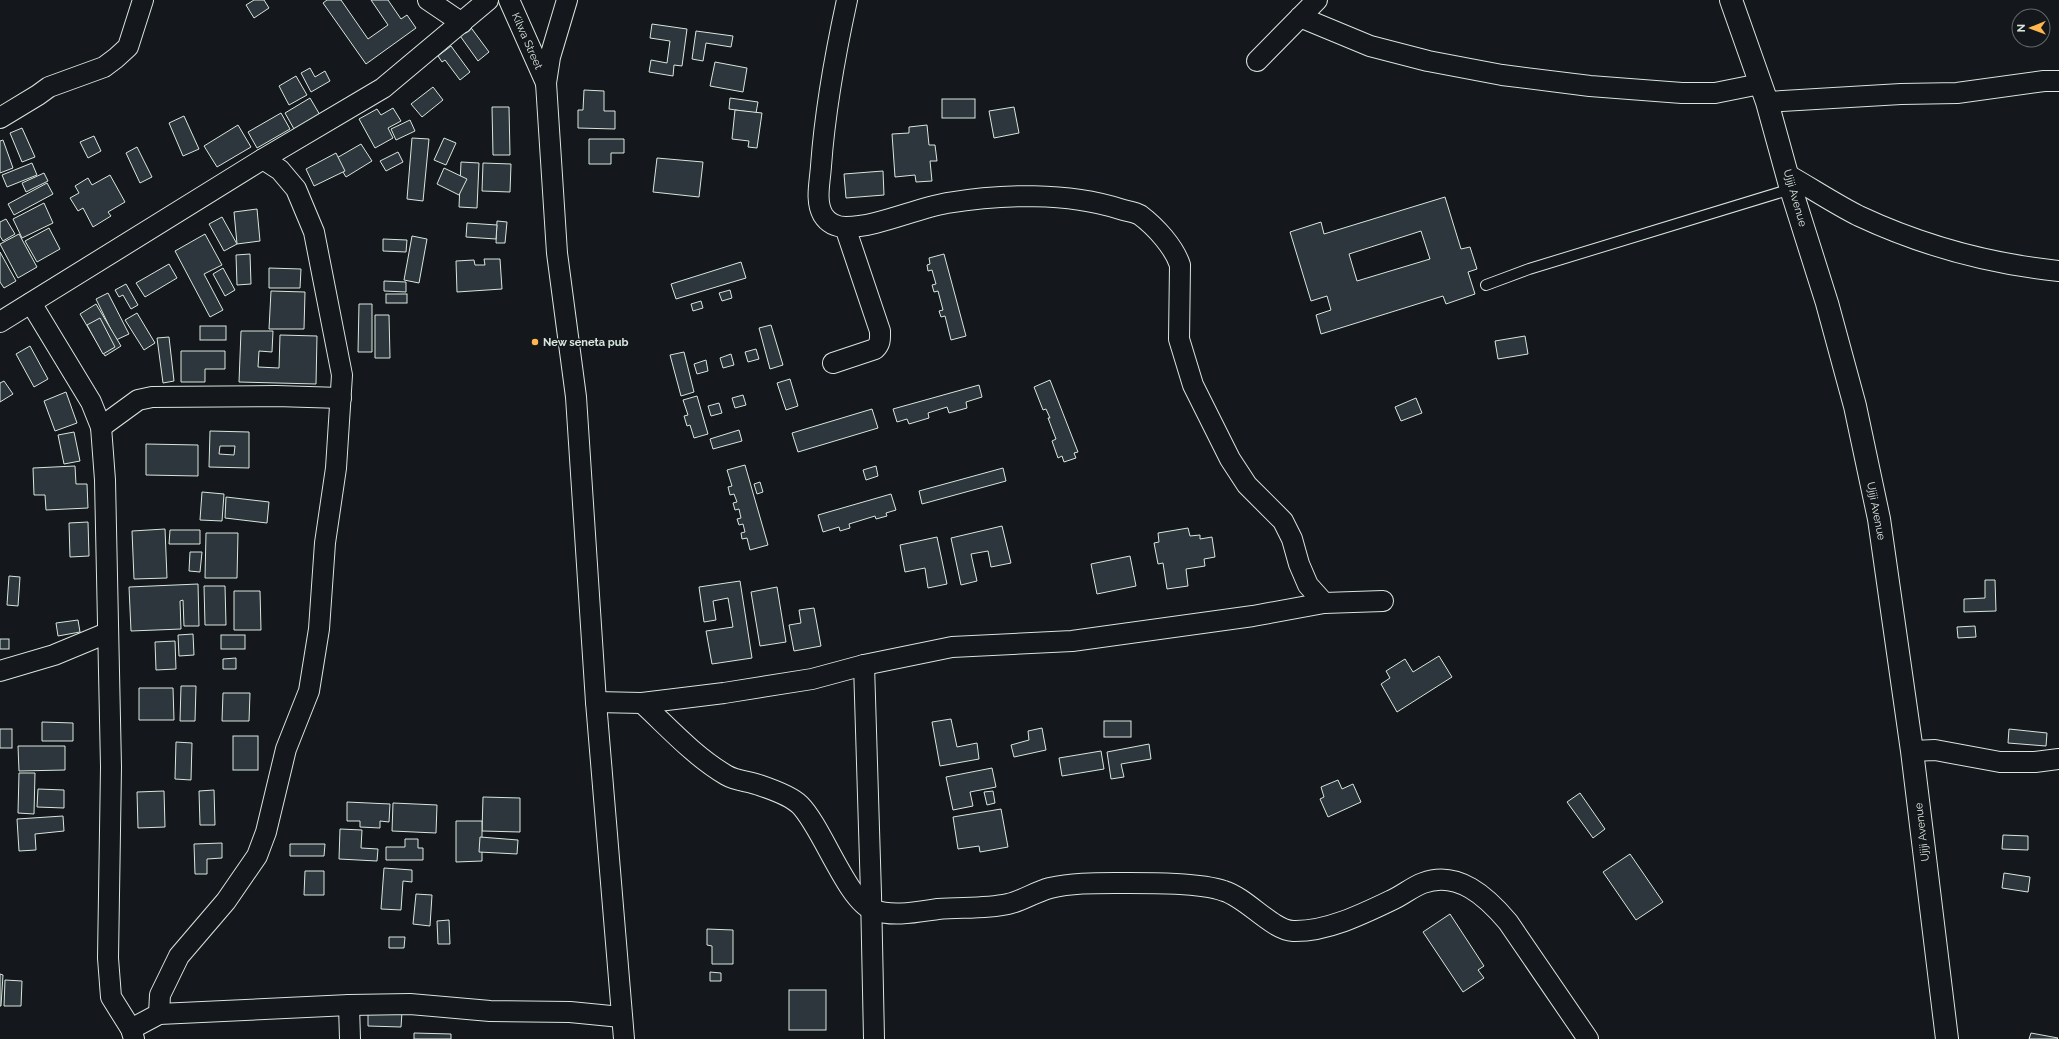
<svg xmlns="http://www.w3.org/2000/svg" width="2059" height="1039" font-family="Raleway,sans-serif">
	<rect width="100%" height="100%" fill="#14181c"/>
	<g fill="#2c363c" stroke="#d8e6dc" fill-rule="evenodd">
		<polygon points="254,0 264,0 269,8 254,18 246,5"/>
		<polygon points="327,0 341,0 368,39 388,25 371,0 388,0 401,19 407,15 416,28 366,64 323,3"/>
		<polygon points="652,24 687,29 682,66 674,65 673,76 649,72 651,60 667,63 670,41 650,38"/>
		<polygon points="469,25 489,52 478,61 458,33"/>
		<polygon points="696,31 733,36 731,47 706,43 703,61 692,59"/>
		<polygon points="451,46 470,72 460,80 445,60 442,62 438,56"/>
		<polygon points="715,62 747,68 743,92 710,86"/>
		<polygon points="310,68 315,77 325,71 330,81 311,92 301,73"/>
		<polygon points="296,76 307,95 289,105 279,86"/>
		<polygon points="433,87 443,100 422,117 411,104"/>
		<polygon points="584,90 604,91 604,111 615,111 615,129 578,128 578,110 583,110"/>
		<polygon points="310,98 320,115 294,129 285,113"/>
		<polygon points="730,98 758,102 756,113 729,109"/>
		<rect x="942" y="99" width="33" height="19"/>
		<polygon points="492,107 509,107 510,155 493,155"/>
		<polygon points="1014,107 1019,133 994,138 989,111"/>
		<polygon points="393,108 401,121 388,128 393,138 375,148 359,119 377,109 381,115"/>
		<polygon points="735,110 762,113 757,148 748,147 749,141 732,139"/>
		<polygon points="281,113 290,129 257,148 248,132"/>
		<polygon points="184,116 199,149 183,156 169,123"/>
		<polygon points="410,120 415,131 396,140 391,129"/>
		<polygon points="238,125 251,147 217,167 204,146"/>
		<polygon points="927,125 929,145 935,145 937,161 930,161 932,181 916,182 915,175 895,177 892,134 909,133 909,127"/>
		<polygon points="22,128 35,157 22,162 10,133"/>
		<polygon points="94,136 101,151 88,158 80,142"/>
		<polygon points="412,138 429,139 423,201 407,199"/>
		<polygon points="444,138 456,143 446,165 434,160"/>
		<polygon points="589,139 624,139 624,153 611,153 611,164 589,164"/>
		<polygon points="3,140 13,168 0,173 0,141"/>
		<polygon points="361,144 372,161 346,177 335,159"/>
		<polygon points="137,147 152,177 140,183 126,153"/>
		<polygon points="398,152 403,162 386,171 380,161"/>
		<polygon points="336,153 345,171 314,186 306,169"/>
		<polygon points="657,158 703,162 699,197 653,192"/>
		<polygon points="461,162 479,163 477,208 459,207"/>
		<polygon points="32,163 37,175 7,187 2,175"/>
		<polygon points="483,163 511,164 510,192 482,191"/>
		<polygon points="444,168 467,179 459,195 437,184"/>
		<polygon points="883,171 884,195 846,198 844,174"/>
		<polygon points="44,173 48,181 26,192 22,183"/>
		<polygon points="110,175 125,202 108,212 111,216 93,227 83,208 78,211 70,198 79,193 75,186 88,178 92,185"/>
		<polygon points="47,183 53,194 14,215 8,204"/>
		<path d="M1445 197 1461 249 1470 247 1477 269 1468 272 1475 294 1446 304 1443 296 1321 334 1316 315 1331 310 1327 296 1311 301 1290 232 1321 222 1324 234ZM1421 231 1430 259 1357 281 1349 254Z"/>
		<polygon points="44,203 53,223 22,238 13,219"/>
		<polygon points="257,209 260,241 237,244 234,212"/>
		<polygon points="222,217 237,244 224,251 209,224"/>
		<polygon points="6,219 15,234 3,241 0,236 0,222"/>
		<polygon points="497,221 507,222 505,243 496,243"/>
		<polygon points="467,223 497,225 496,239 466,237"/>
		<polygon points="49,228 60,249 37,262 25,241"/>
		<polygon points="19,234 37,267 18,278 0,244"/>
		<polygon points="205,234 222,265 204,274 223,310 210,317 175,251"/>
		<polygon points="412,236 427,239 419,283 404,280"/>
		<polygon points="383,239 407,240 406,252 383,251"/>
		<polygon points="0,252 16,281 4,288 0,282"/>
		<polygon points="250,254 251,284 237,285 236,255"/>
		<polygon points="944,254 966,336 951,340 945,316 941,317 939,311 943,310 938,291 934,292 932,285 936,284 932,270 928,271 927,265 930,264 929,258"/>
		<polygon points="484,259 500,259 502,289 457,292 456,261 474,260 475,265 485,265"/>
		<polygon points="741,262 746,278 676,299 671,284"/>
		<polygon points="169,264 177,278 145,297 136,283"/>
		<polygon points="223,268 235,290 225,296 213,274"/>
		<polygon points="269,268 301,269 300,288 269,288"/>
		<polygon points="384,281 406,282 406,292 384,291"/>
		<polygon points="126,284 138,305 131,309 123,295 119,297 115,290"/>
		<polygon points="730,290 732,298 722,301 719,293"/>
		<polygon points="271,291 305,292 304,329 269,329"/>
		<polygon points="108,293 129,334 116,340 96,299"/>
		<rect x="386" y="294" width="21" height="9"/>
		<polygon points="701,301 703,308 693,311 691,304"/>
		<polygon points="96,304 121,346 105,356 80,314"/>
		<polygon points="359,304 372,304 372,352 358,352"/>
		<polygon points="137,313 155,343 144,350 125,320"/>
		<polygon points="375,315 389,315 390,358 375,358"/>
		<polygon points="100,318 115,347 103,354 87,325"/>
		<polygon points="771,325 783,365 770,369 759,328"/>
		<rect x="200" y="326" width="26" height="14"/>
		<polygon points="241,331 273,331 272,352 259,351 258,367 279,368 280,335 317,336 316,384 239,382"/>
		<polygon points="1525,336 1528,354 1498,359 1495,341"/>
		<polygon points="169,337 174,381 163,383 157,338"/>
		<polygon points="30,346 48,379 34,387 16,354"/>
		<polygon points="756,349 759,359 748,362 745,352"/>
		<polygon points="181,351 225,351 225,369 205,369 205,382 181,382"/>
		<polygon points="684,352 694,392 681,396 670,355"/>
		<polygon points="731,354 734,365 723,368 720,358"/>
		<polygon points="706,360 708,371 697,374 694,364"/>
		<polygon points="790,379 798,406 786,410 777,383"/>
		<polygon points="1050,380 1078,452 1074,453 1076,458 1064,462 1062,456 1058,458 1052,441 1056,439 1048,418 1050,418 1046,409 1043,410 1034,387"/>
		<polygon points="4,381 13,394 0,402 0,383"/>
		<polygon points="979,385 982,397 966,402 967,408 949,413 947,407 928,413 929,418 909,424 907,419 897,422 893,409"/>
		<polygon points="66,392 77,423 55,431 44,401"/>
		<polygon points="743,395 746,405 735,408 732,398"/>
		<polygon points="697,396 708,434 694,438 690,425 687,426 684,416 688,415 683,400"/>
		<polygon points="1416,398 1422,413 1401,421 1395,407"/>
		<polygon points="719,403 722,413 711,416 708,406"/>
		<polygon points="872,409 878,428 798,452 792,433"/>
		<polygon points="739,430 742,441 713,449 710,439"/>
		<path d="M210 431 249 432V468L209 467ZM220 446H235L234 455 219 454Z"/>
		<polygon points="74,432 80,461 64,464 58,435"/>
		<polygon points="146,444 198,445 198,476 146,475"/>
		<polygon points="745,465 768,545 750,550 747,538 742,539 741,533 745,532 743,524 739,525 737,519 741,518 739,509 735,510 733,503 737,502 734,494 730,495 728,487 732,486 727,470"/>
		<polygon points="75,466 76,484 87,484 88,508 46,510 45,495 34,495 33,468"/>
		<polygon points="876,466 878,476 866,480 863,470"/>
		<polygon points="1003,468 1006,481 922,504 919,491"/>
		<polygon points="760,482 763,492 757,494 754,484"/>
		<polygon points="202,492 224,494 222,521 200,520"/>
		<polygon points="891,494 896,510 886,513 887,516 876,519 875,516 849,524 850,528 840,531 839,527 823,532 818,515"/>
		<polygon points="226,497 269,502 267,523 225,518"/>
		<polygon points="88,522 89,556 70,557 69,523"/>
		<polygon points="1002,526 1011,563 991,567 988,551 971,554 977,581 961,585 951,538"/>
		<polygon points="1188,528 1190,536 1200,535 1200,539 1212,537 1215,557 1204,559 1205,566 1186,569 1188,586 1167,589 1163,563 1158,564 1154,543 1159,542 1158,533"/>
		<polygon points="165,529 167,578 134,579 132,531"/>
		<polygon points="170,530 200,530 200,544 169,544"/>
		<polygon points="206,533 238,533 237,578 205,578"/>
		<polygon points="937,537 947,584 928,588 925,568 905,572 900,545"/>
		<polygon points="190,552 202,552 200,572 189,571"/>
		<polygon points="1130,556 1136,586 1097,594 1091,564"/>
		<polygon points="9,576 20,577 18,606 7,605"/>
		<polygon points="1985,580 1995,580 1996,611 1964,612 1964,599 1985,598"/>
		<polygon points="740,581 752,658 712,664 706,631 733,627 728,598 713,601 716,620 704,622 699,587"/>
		<polygon points="198,584 199,626 184,626 183,600 180,601 181,629 131,631 129,587"/>
		<polygon points="204,586 225,586 226,625 205,625"/>
		<polygon points="777,587 786,642 760,646 751,592"/>
		<polygon points="234,591 260,591 261,630 234,630"/>
		<polygon points="814,608 821,646 794,651 789,625 801,623 799,610"/>
		<polygon points="78,620 80,632 58,636 56,623"/>
		<polygon points="1975,626 1976,637 1958,638 1957,627"/>
		<polygon points="193,634 194,655 179,656 178,635"/>
		<rect x="221" y="635" width="24" height="14"/>
		<rect x="0" y="639" width="9" height="10"/>
		<polygon points="175,641 176,669 156,670 155,642"/>
		<polygon points="1439,656 1452,677 1397,712 1381,684 1390,678 1386,671 1405,659 1413,672"/>
		<polygon points="236,658 236,669 223,669 223,659"/>
		<polygon points="181,686 196,686 195,721 180,721"/>
		<polygon points="139,688 173,688 174,720 139,720"/>
		<polygon points="223,693 250,693 249,721 222,721"/>
		<polygon points="951,719 957,747 977,743 979,759 940,766 932,722"/>
		<rect x="1104" y="721" width="27" height="16"/>
		<polygon points="42,722 73,723 73,741 42,741"/>
		<polygon points="1042,728 1046,750 1014,757 1011,745 1029,740 1028,731"/>
		<rect x="0" y="729" width="12" height="19"/>
		<polygon points="2009,729 2047,733 2046,746 2008,743"/>
		<rect x="233" y="736" width="25" height="34"/>
		<polygon points="176,742 192,743 191,780 175,779"/>
		<polygon points="1149,744 1151,759 1121,764 1124,777 1111,779 1107,752"/>
		<polygon points="18,746 65,746 65,770 19,771"/>
		<polygon points="1101,751 1104,769 1062,776 1059,758"/>
		<polygon points="992,768 996,787 970,792 973,806 953,810 946,777"/>
		<polygon points="19,773 35,773 34,814 18,813"/>
		<polygon points="1338,780 1342,789 1353,784 1361,802 1328,817 1320,799 1324,797 1321,787"/>
		<polygon points="38,789 64,790 64,808 37,807"/>
		<polygon points="214,790 215,825 200,825 199,791"/>
		<polygon points="164,791 165,827 138,828 137,792"/>
		<polygon points="993,791 995,803 987,805 984,792"/>
		<polygon points="1580,793 1605,829 1593,838 1567,802"/>
		<polygon points="483,797 520,798 520,832 482,831"/>
		<polygon points="347,802 390,804 389,822 380,821 380,828 360,827 360,821 347,821"/>
		<polygon points="393,803 437,805 436,833 392,831"/>
		<polygon points="1001,809 1008,847 980,852 979,846 958,849 953,817"/>
		<polygon points="63,816 64,831 35,834 36,850 19,851 17,819"/>
		<polygon points="456,821 482,821 482,861 456,862"/>
		<polygon points="340,829 362,830 361,848 378,849 377,861 339,859"/>
		<polygon points="2003,835 2028,836 2028,850 2002,849"/>
		<polygon points="480,837 518,840 517,854 479,852"/>
		<polygon points="405,839 418,839 418,848 423,848 423,860 386,860 386,847 405,847"/>
		<polygon points="222,843 222,858 207,859 207,874 195,874 194,844"/>
		<polygon points="290,844 325,844 324,856 290,856"/>
		<polygon points="1630,854 1663,902 1636,920 1603,872"/>
		<polygon points="384,868 412,870 412,882 403,881 401,910 381,909"/>
		<polygon points="305,871 324,871 324,895 304,895"/>
		<polygon points="2004,873 2030,877 2028,892 2002,888"/>
		<polygon points="416,894 432,895 430,926 413,924"/>
		<polygon points="1450,914 1484,966 1478,970 1484,978 1463,992 1423,932"/>
		<polygon points="449,920 450,944 438,944 437,921"/>
		<polygon points="707,929 733,930 733,964 712,964 712,946 707,945"/>
		<polygon points="389,937 405,937 404,948 389,948"/>
		<polygon points="710,972 721,973 721,981 710,981"/>
		<polygon points="0,974 3,975 1,1006 0,1006"/>
		<polygon points="5,980 22,981 21,1006 4,1006"/>
		<rect x="789" y="990" width="37" height="40"/>
		<polygon points="368,1011 402,1012 401,1027 368,1026"/>
		<polygon points="414,1033 451,1034 451,1039 414,1039"/>
		<polygon points="2031,1033 2058,1038 2057,1039 2029,1039"/>
	</g>
	<g fill="none" stroke-linecap="round" stroke-linejoin="round">
		<g stroke="#d8e6dc" stroke-width="12">
			<polyline id="lane" points="1486,285 1529,269 1791,189"/>
		</g>
		<g stroke="#d8e6dc" stroke-width="22">
			<g id="street">
				<polyline points="428,0 462,23"/>
				<polyline points="509,0 546,83"/>
				<polyline points="567,0 550,57 546,83 557,253 576,397 596,702 624,1039"/>
				<path d="M847 0C835 55 825 110 821 166 820 182 815 201 823 215 828 223 836 227 846 227 877 227 914 209 947 203 1002 194 1067 192 1120 209 1126 211 1135 212 1140 215 1156 227 1174 247 1180 265L1179 339 1193 385 1230 459 1247 485 1283 521 1292 539 1299 564 1308 585 1324 603"/>
				<polyline points="1300,17 1370,46 1428,61 1502,75 1590,86 1682,93 1715,93 1760,84"/>
				<polyline points="1257,61 1317,0"/>
				<polyline points="1767,102 1901,94 1957,93 2044,81 2059,81"/>
				<polyline points="0,118 38,95 49,87 104,67 116,58 128,47 143,0"/>
				<path d="M1788 175C1811 188 1835 204 1859 216 1921 245 1991 264 2059 271"/>
				<polyline points="31,303 91,402 101,427 105,480 111,767 108,958 111,997 131,1029 134,1039"/>
				<polyline points="0,322 263,159 383,88 488,0"/>
				<path d="M833 363 875 349C881 343 880 338 880 331L845 227"/>
				<polyline points="101,427 138,400 152,397 276,396 341,398"/>
				<polyline points="864,665 871,894 874,1039"/>
				<polyline points="0,671 54,655 107,633"/>
				<polyline points="596,702 642,703 724,693 812,679 864,665 952,647 1072,641 1253,616 1324,603 1383,601"/>
				<path d="M642 703C669 728 694 756 726 775 736 781 748 781 759 785 771 789 791 796 800 805 822 827 848 902 873 910 893 917 917 912 938 909 961 907 985 909 1008 904 1022 901 1035 892 1050 888 1071 883 1093 883 1115 883 1143 883 1199 882 1224 891 1247 898 1272 930 1293 931 1326 932 1363 914 1392 900 1403 895 1412 887 1423 883 1458 870 1487 897 1508 922L1588 1039"/>
				<polyline points="1912,751 1935,750 2000,762 2035,762 2059,759"/>
				<polyline points="349,1005 350,1039"/>
				<polyline points="159,1014 160,995 179,956 226,901 257,856 266,832 286,749 309,691 319,629 325,543 336,468 342,375 314,232 296,189 280,170 263,159"/>
				<polyline points="131,1029 159,1014 349,1005 410,1004 490,1011 570,1012 621,1017"/>
			</g>
		</g>
		<g stroke="#d8e6dc" stroke-width="24">
			<polyline id="secondary" points="1731,0 1767,102 1791,189 1827,303 1855,406 1879,519 1912,751 1947,1039"/>
		</g>
		<use href="#lane" stroke="#14181c" stroke-width="10"/>
		<use href="#street" stroke="#14181c" stroke-width="20"/>
		<use href="#secondary" stroke="#14181c" stroke-width="22"/>
	</g>
	<circle fill="#ffb74d" stroke="#14181c" stroke-width="1.5" cx="535" cy="342" r="4"/>
	<g text-anchor="middle" dominant-baseline="central" stroke-width="3" stroke-linejoin="round" paint-order="stroke">
		<g font-size="11" fill="#d8e6dc" stroke="#14181c">
			<text transform="translate(527 41) rotate(66)">Kilwa Street</text>
			<text transform="translate(1795 198) rotate(74)">Ujiji Avenue</text>
			<text transform="translate(1876 511) rotate(79)">Ujiji Avenue</text>
			<text transform="translate(1922 832) rotate(-97)">Ujiji Avenue</text>
		</g>
		<g font-size="11" font-weight="bold" fill="#d8e6dc" stroke="#14181c" text-anchor="start">
			<text x="543" y="342">New seneta pub</text>
		</g>
	</g>
	<g transform="translate(2031 28) rotate(269)"><circle r="19" fill="#14181c" stroke="#626a69"/>
	<path d="M0-3L7 15L0 10L-7 15Z" fill="#ffb74d"/>
	<text y="-6" font-size="11" font-weight="bold" text-anchor="middle" fill="#d8e6dc">N</text>
	</g>
</svg>
